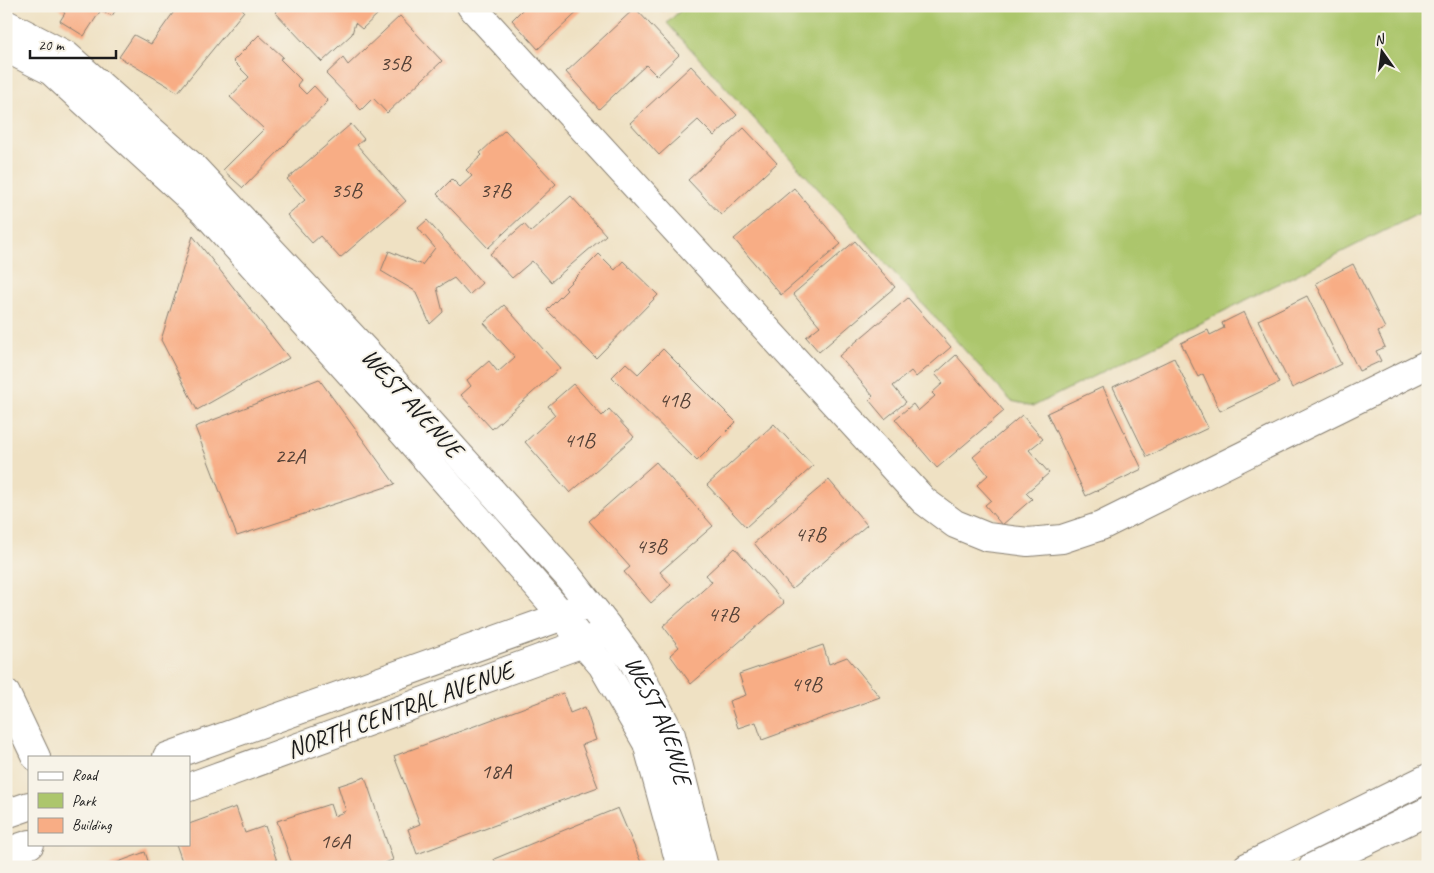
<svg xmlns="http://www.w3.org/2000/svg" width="1434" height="873" font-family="Caveat,sans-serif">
	<rect width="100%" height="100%" fill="#f7f3e8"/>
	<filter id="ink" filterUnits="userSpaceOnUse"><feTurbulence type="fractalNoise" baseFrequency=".02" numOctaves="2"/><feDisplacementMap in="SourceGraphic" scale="10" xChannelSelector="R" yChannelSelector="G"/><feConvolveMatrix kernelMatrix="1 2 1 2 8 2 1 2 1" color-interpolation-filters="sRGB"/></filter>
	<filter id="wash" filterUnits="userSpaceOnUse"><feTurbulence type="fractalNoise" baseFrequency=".0096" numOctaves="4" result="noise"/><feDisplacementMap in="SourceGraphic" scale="20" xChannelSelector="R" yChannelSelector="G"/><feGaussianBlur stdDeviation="1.12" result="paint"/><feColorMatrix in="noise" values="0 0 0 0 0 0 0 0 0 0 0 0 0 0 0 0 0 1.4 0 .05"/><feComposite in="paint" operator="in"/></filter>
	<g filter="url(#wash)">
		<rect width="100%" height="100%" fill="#efe1c3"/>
		<polygon fill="#acc66c" stroke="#647144" points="685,6 1428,6 1428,209 1034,406 1011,401 667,23"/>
		<g id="blocks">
			<g fill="#f8ad85">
				<polygon points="55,6 118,6 112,16 101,10 84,36 60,21 65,13"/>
				<polygon points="178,6 240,6 244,11 178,92 119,57 134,35 151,44"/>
				<polygon points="281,6 373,6 379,13 362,29 355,23 352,34 322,62 275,12"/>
				<polygon points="526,6 584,6 538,49 512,20"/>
				<polygon points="657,6 669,6 663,12"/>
				<polygon points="635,8 679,55 657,76 646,65 599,109 566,72"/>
				<polygon points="400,16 442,61 387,113 373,98 361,110 326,74 343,58 348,65"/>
				<polygon points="259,35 283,57 280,59 301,80 297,85 306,94 314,86 328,101 243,188 223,170 264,129 230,97 249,77 233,61"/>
				<polygon points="691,66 737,115 714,136 698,120 659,155 630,123"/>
				<polygon points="351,124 364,139 357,145 406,201 340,258 320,236 312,243 287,215 305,200 287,179"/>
				<polygon points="744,128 777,163 721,215 688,180"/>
				<polygon points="505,130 556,184 488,248 437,194 452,179 460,187 472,176 466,170 482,155 480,153"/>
				<polygon points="794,188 841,244 781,295 734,239"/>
				<polygon points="571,196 606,235 551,282 532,261 512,278 490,254 524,224 531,232"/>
				<polygon points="427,220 482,283 469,295 454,278 437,288 443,312 430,324 415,291 381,271 389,251 422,265 435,248 418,228"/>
				<polygon points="193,236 289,358 197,410 161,340"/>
				<polygon points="855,241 895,287 819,352 806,337 820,326 793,294"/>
				<polygon points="599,254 615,270 623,261 658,295 596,358 547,310 567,290 565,288"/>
				<polygon points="1353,264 1385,328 1378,332 1385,347 1376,351 1381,361 1359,371 1316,283"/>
				<polygon points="1307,296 1341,364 1292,388 1258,320"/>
				<polygon points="908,298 951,347 916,377 911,371 893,386 906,402 885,419 869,400 873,396 839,356"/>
				<polygon points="504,305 560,368 492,429 461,395 471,386 467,380 489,361 498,372 515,357 484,323"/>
				<polygon points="1244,312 1279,383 1220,411 1203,374 1198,377 1181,343 1208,330 1210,335 1224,328 1222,323"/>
				<polygon points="663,349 736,422 697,461 612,377 626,363 638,374"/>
				<polygon points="956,355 1004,411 937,468 895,419 913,404 918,411 935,396 932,393 943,383 935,374"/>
				<polygon points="1174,358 1208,428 1147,457 1113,387"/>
				<polygon points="319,379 395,484 237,536 195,427"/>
				<polygon points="573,384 602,416 609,409 634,437 570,493 525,442 555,415 548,406"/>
				<polygon points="1103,387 1142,469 1086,496 1047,413"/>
				<polygon points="1022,415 1043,439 1029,450 1049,473 1026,493 1032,499 1002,525 985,505 991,500 977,485 988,475 973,457"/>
				<polygon points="774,424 813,466 746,527 707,485"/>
				<polygon points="656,462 713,526 660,572 671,585 651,603 624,572 630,567 589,521"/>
				<polygon points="829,480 867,525 792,589 754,543"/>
				<polygon points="735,548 784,603 691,684 670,655 679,647 663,626 712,582 706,575"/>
				<polygon points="823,645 829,664 847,657 880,697 762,740 756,722 738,728 729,701 746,695 739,674"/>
				<polygon points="563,693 570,713 585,707 596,740 582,745 598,787 417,854 408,829 420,824 394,756"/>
				<polygon points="365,777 393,860 374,867 293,867 277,821 330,804 334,816 346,811 338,786"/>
				<polygon points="236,807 245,833 265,826 279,867 184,867 176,844 189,844 189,824"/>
				<polygon points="618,808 643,867 498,867 494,859"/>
				<polygon points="145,852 150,867 105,867"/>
			</g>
		</g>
	</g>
	<g filter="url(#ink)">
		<use href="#blocks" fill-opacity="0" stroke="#867e70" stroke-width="1"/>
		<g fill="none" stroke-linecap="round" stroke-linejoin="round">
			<g stroke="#867e70" stroke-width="30">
				<g id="minor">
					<polyline points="471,6 924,501 955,524 987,537 1028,542 1062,539 1101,526 1428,364"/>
					<path id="s1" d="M6 24 66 55 194 168 374 360 567 575 606 625 634 663 671 735 704 867"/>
					<polyline points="6,48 51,71 204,211 386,413 563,616 583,643 602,665 647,743 681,867"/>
					<polyline points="6,694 36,757"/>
					<polyline points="167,757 563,616 577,608"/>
					<polyline points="189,787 583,643 598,636"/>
					<polyline points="6,814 29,806"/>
					<polyline points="6,852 30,844"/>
					<polyline points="1247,867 1428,778"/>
					<polyline points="1313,867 1428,811"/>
				</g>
			</g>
			<use href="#minor" stroke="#fff" stroke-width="28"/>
		</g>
	</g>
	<g text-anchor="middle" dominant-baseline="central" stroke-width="4" stroke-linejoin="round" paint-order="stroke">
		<g font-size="22" fill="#534036">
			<text x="395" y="63">35B</text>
			<text x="346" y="190">35B</text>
			<text x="495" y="190">37B</text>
			<text x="674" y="400">41B</text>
			<text x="579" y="440">41B</text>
			<text x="290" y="456">22A</text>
			<text x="810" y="534">47B</text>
			<text x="651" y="546">43B</text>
			<text x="723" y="614">47B</text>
			<text x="806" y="684">49B</text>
			<text x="496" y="771">18A</text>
			<text x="335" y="841">16A</text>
		</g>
		<g font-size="25" fill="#1c1c1c" stroke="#f7f3e8">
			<text transform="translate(412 403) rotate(48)">WEST AVENUE</text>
			<text transform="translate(400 710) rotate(-20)">NORTH CENTRAL AVENUE</text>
			<text stroke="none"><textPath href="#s1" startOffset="964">WEST AVENUE</textPath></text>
		</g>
	</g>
	<rect width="1434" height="873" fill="none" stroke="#f7f3e8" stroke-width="25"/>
	<rect x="28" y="756" width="162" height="90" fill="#f7f3e8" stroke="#9f9d96"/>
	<rect x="38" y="772" width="25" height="8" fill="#ffffff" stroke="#9f9d96"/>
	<text x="72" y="780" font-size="15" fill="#1c1c1c">Road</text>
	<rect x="38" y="793" width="25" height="15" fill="#acc66c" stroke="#9f9d96"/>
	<text x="72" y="806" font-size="15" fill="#1c1c1c">Park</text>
	<rect x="38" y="818" width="25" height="15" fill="#f8ad85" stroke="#9f9d96"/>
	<text x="72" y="830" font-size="15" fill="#1c1c1c">Building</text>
	<g transform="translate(1382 52) rotate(346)" stroke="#f7f3e8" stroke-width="4" paint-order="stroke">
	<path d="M0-4L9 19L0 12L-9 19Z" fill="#1c1c1c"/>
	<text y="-8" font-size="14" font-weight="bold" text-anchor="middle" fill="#1c1c1c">N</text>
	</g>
	<path d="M30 50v8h86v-8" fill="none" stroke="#1c1c1c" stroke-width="2.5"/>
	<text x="38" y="50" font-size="15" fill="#1c1c1c" stroke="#f7f3e8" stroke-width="4" paint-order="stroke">20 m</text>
</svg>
